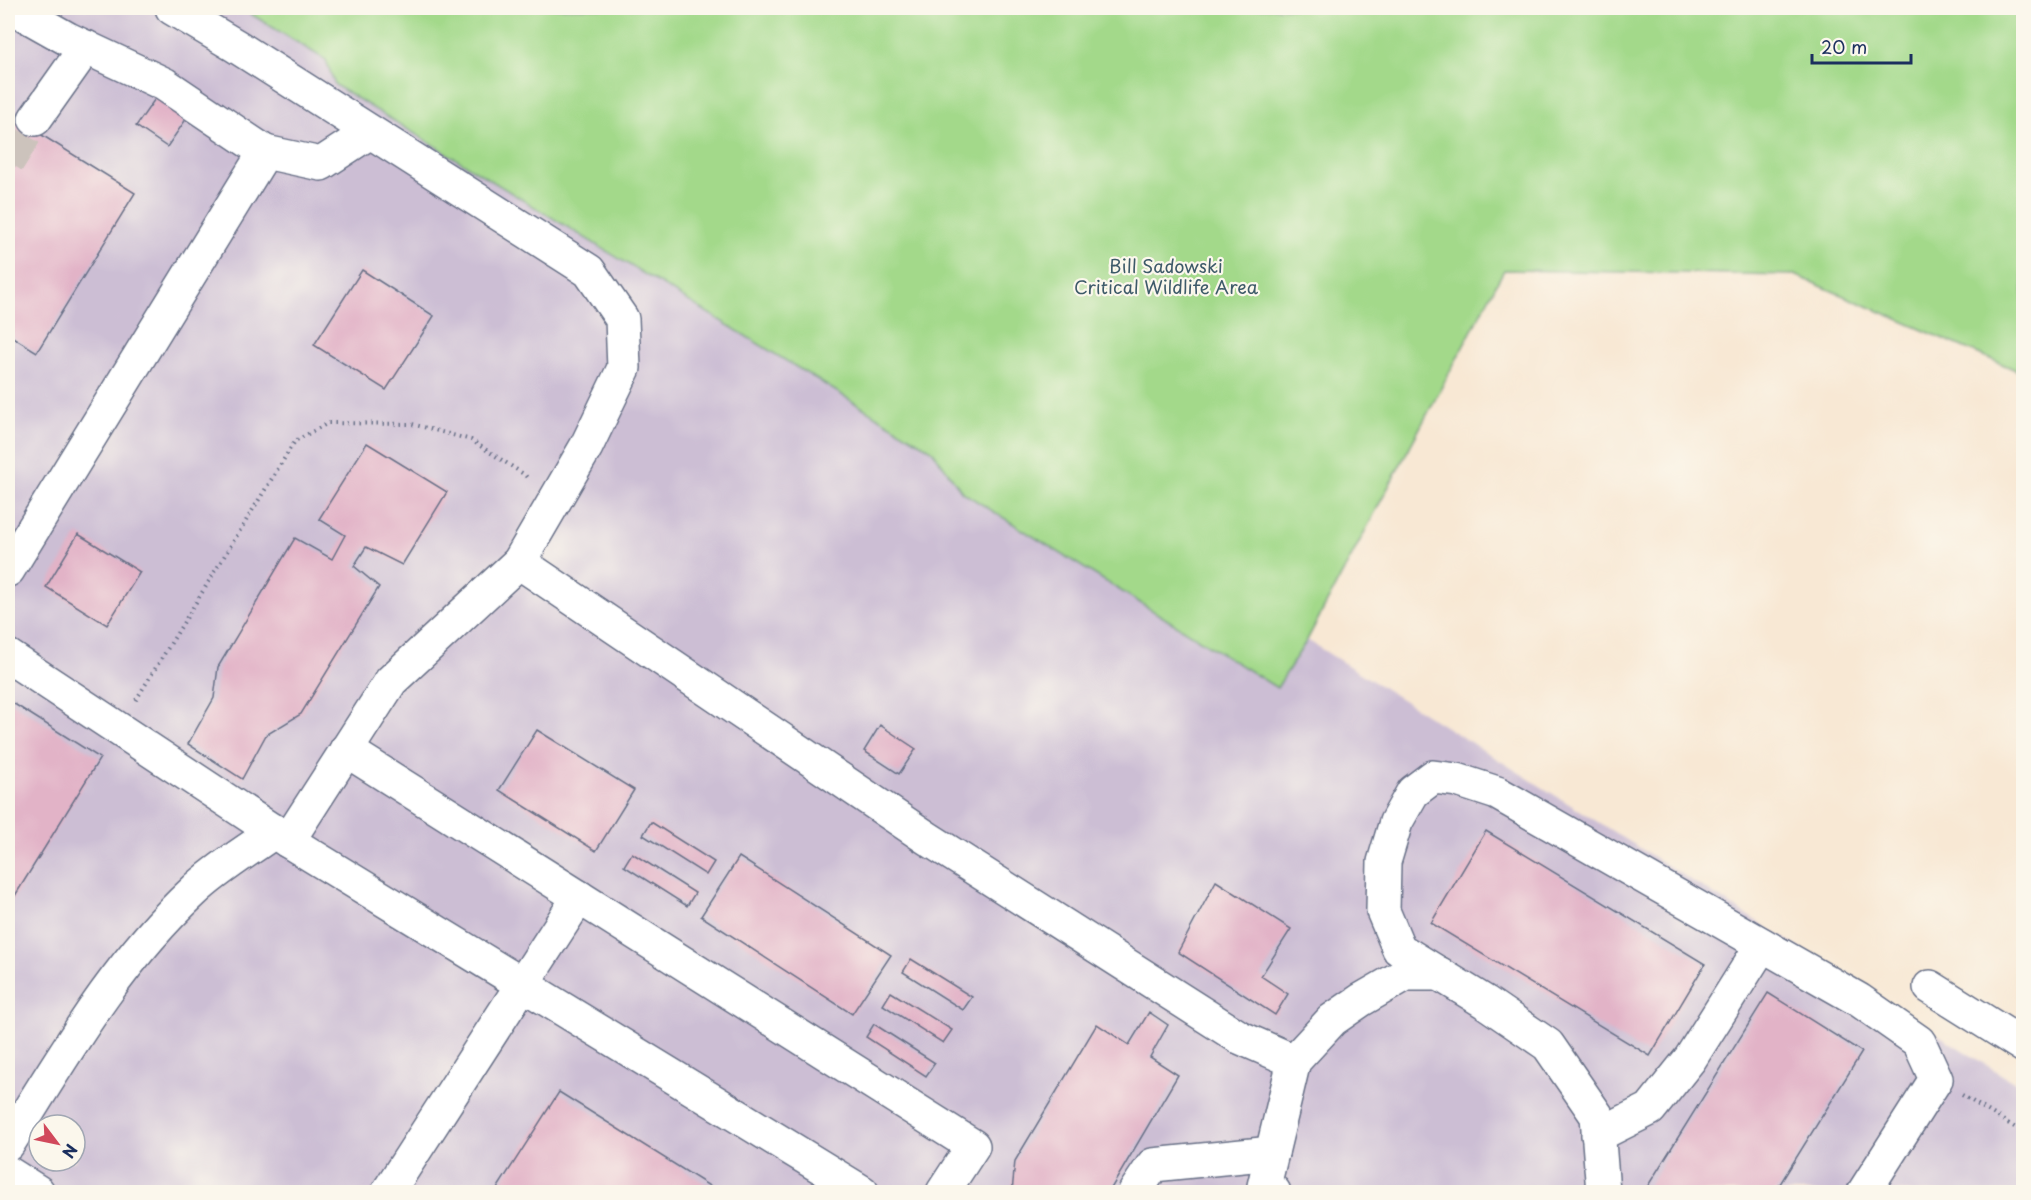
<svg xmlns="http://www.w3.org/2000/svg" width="2031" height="1200" font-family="'Playpen Sans',sans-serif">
	<rect width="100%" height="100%" fill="#fbf7ec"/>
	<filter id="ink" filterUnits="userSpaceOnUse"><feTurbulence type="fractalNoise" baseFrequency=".0167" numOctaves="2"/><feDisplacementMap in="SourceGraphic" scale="12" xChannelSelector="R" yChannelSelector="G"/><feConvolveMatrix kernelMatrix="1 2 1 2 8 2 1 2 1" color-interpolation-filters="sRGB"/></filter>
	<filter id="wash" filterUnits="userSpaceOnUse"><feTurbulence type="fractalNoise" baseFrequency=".008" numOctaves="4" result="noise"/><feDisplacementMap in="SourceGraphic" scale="24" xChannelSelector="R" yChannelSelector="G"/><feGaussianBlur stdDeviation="1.35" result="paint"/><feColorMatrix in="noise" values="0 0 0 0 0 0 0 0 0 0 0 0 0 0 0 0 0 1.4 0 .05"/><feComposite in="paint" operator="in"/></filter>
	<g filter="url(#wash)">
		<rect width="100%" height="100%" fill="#f8e8d4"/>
		<path fill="#ccbed4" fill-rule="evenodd" d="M8 8H241L326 60 335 85 932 450 962 492 1276 688 1307 640 2023 1088V1192H8ZM39 1125H75V1161H39Z"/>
		<polygon fill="#a3d98a" stroke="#5f8474" stroke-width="1.5" points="241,8 2023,8 2023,373 1795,275 1504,270 1307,640 1277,688 962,492 932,450 335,85 326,60"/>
		<g id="blocks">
			<g fill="#e2b3c7">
				<polygon points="159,93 189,115 167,147 136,126"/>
				<polygon points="8,114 135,193 37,352 11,336 8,341"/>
				<polygon points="362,270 434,316 386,390 314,345"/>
				<polygon points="367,443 447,492 402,565 366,547 354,566 379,587 301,714 266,735 242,779 188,744 214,698 218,667 295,538 332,559 345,535 319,519"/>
				<polygon points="78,534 140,572 107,625 46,587"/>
				<polygon points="8,700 100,758 8,907"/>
				<polygon points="880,725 916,749 899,774 864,751"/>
				<polygon points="537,730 634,790 596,851 499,790"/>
				<polygon points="651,822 714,862 706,875 643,835"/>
				<polygon points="1486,831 1705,964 1650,1056 1431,923"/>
				<polygon points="632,853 695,893 687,906 624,866"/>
				<polygon points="739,857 891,955 852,1014 701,916"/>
				<polygon points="1216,881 1291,929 1261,976 1288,994 1275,1015 1178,952"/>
				<polygon points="911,959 972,997 963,1010 903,972"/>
				<polygon points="891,992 952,1030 943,1043 883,1005"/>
				<polygon points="1768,993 1862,1052 1775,1192 1644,1192"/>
				<polygon points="1149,1012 1168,1025 1150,1057 1178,1075 1109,1192 1012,1192 1015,1161 1097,1024 1129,1045"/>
				<polygon points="874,1024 935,1063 926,1076 866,1037"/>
				<polygon points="559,1092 719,1192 495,1192"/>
			</g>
		</g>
	</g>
	<g filter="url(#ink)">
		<use href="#blocks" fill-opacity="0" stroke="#687087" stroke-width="1.5"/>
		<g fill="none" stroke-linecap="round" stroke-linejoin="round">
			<polyline stroke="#ccc3bc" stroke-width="33" stroke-dasharray="33 16" stroke-linecap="butt" points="8,162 35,119"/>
			<g stroke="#687087" stroke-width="36">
				<g id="minor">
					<polyline points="13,8 68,39 164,84 265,152"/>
					<polyline points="172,8 236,46 589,271 622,319 624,368 586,447 519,562 391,681 288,841"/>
					<polyline points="35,119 86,47"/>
					<polyline points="519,562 927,838 1239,1037 1294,1061"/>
					<polyline points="8,570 265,152 321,164 370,132"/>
					<polyline points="8,656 288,841 862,1192"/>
					<polyline points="346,750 973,1146 943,1192"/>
					<polyline points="1930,987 2024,1046"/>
					<polyline points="1598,1135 1650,1109 1690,1059 1762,945"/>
					<path d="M8 1144C64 1055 116 963 194 891 217 869 249 850 275 831"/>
					<polyline points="8,1173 38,1192"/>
					<polyline points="388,1192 579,897"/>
					<polyline points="1135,1192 1153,1165 1272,1153"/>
					<polyline points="1274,1192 1264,1186 1294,1061 1332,1020 1361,1000 1406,974 1440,974"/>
					<polyline points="1603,1192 1597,1116 1548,1045 1485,1002 1399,949 1383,911 1384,862 1396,822 1413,792 1433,777 1457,780 1497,793 1859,1000 1919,1042 1936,1079 1864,1192"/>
				</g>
			</g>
			<g stroke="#687087" stroke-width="4" stroke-dasharray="1.5 4.5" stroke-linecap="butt">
				<polyline points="136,700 295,441 328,423 412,424 471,440 525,475 528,479"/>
				<polyline points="1962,1095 2024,1133"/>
			</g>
			<use href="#minor" stroke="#fff" stroke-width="33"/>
		</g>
	</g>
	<g text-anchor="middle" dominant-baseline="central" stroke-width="4.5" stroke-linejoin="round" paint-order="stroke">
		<g font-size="18" fill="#3d5a69" stroke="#fbf7ec">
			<text x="1166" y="265">Bill Sadowski<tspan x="1166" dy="21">Critical Wildlife Area</tspan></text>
		</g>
	</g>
	<rect width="2031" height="1200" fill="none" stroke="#fbf7ec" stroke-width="30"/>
	<g transform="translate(57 1143) rotate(122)"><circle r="28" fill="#fbf7ec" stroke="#a1a7b3" stroke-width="1.5"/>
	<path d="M0-4.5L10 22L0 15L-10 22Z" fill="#d1495b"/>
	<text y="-9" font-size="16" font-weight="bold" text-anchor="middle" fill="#1b2f5e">N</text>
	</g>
	<path d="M1812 54v9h99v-9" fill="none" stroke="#1b2f5e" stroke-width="3"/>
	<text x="1821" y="54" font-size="18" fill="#1b2f5e" stroke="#fbf7ec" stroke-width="4.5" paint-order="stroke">20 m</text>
</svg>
